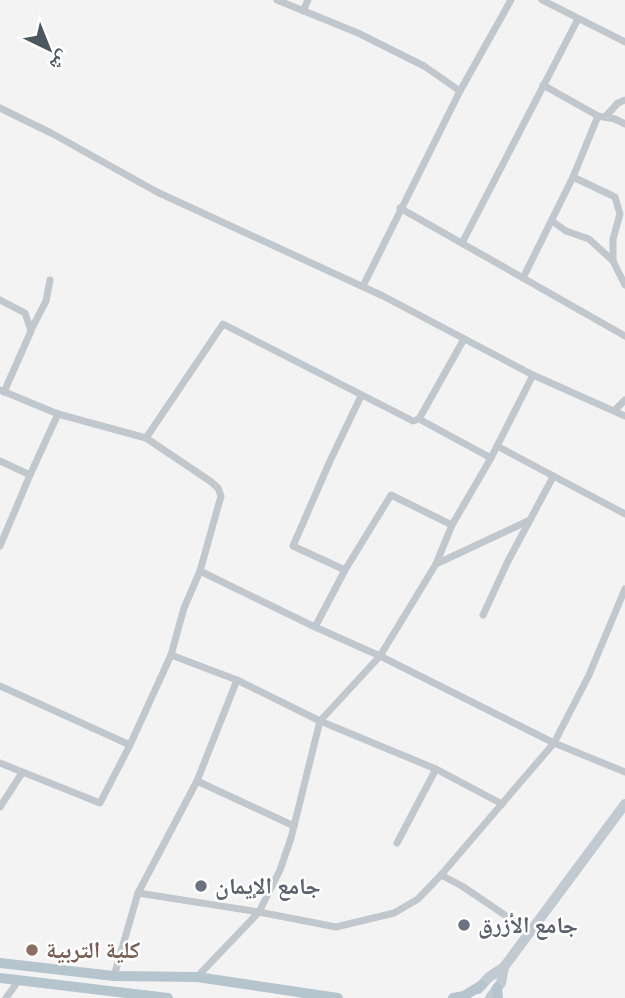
<svg xmlns="http://www.w3.org/2000/svg" width="625" height="998" font-family="Cabin,'Noto Naskh Arabic',sans-serif">
	<rect width="100%" height="100%" fill="#f4f3f3"/>
	<g fill="none" stroke-linecap="round" stroke-linejoin="round">
		<g stroke="#c0c8cd" stroke-width="7">
			<polyline points="277,0 358,33 424,66 460,91"/>
			<polyline points="542,0 625,42"/>
			<polyline points="303,11 308,0"/>
			<polyline points="543,85 598,116"/>
			<polyline points="0,108 53,134 157,192 383,296 533,375 625,416"/>
			<polyline points="605,117 618,103 625,100"/>
			<polyline points="573,177 615,197 620,214 613,239 613,261"/>
			<polyline points="400,208 625,336"/>
			<polyline points="552,221 566,231 589,239 613,261 625,285"/>
			<polyline points="462,243 578,19"/>
			<polyline points="523,278 573,177 598,116 615,119 625,124"/>
			<polyline points="363,286 460,91 511,0"/>
			<polyline points="0,300 25,313 31,331 4,392"/>
			<polyline points="31,330 46,301 50,280"/>
			<polyline points="0,390 58,414 146,438 210,481 218,488 221,496 200,571 184,608 171,655 130,745 100,803 0,763"/>
			<polyline points="615,410 625,400"/>
			<polyline points="419,419 491,458"/>
			<polyline points="146,438 223,324 413,421 419,419 464,339"/>
			<polyline points="497,446 625,514"/>
			<polyline points="0,461 30,475"/>
			<polyline points="0,546 30,475 58,414"/>
			<polyline points="436,564 530,520"/>
			<polyline points="345,570 293,546 330,461 361,396"/>
			<polyline points="200,571 315,627 380,656 554,743 625,772"/>
			<polyline points="483,615 508,561 553,477"/>
			<polyline points="315,627 345,570 391,495 452,525"/>
			<polyline points="171,655 237,680 320,721 436,769 502,804"/>
			<polyline points="0,686 130,745"/>
			<polyline points="197,781 294,826"/>
			<polyline points="0,807 22,773"/>
			<polyline points="397,843 436,769"/>
			<polyline points="441,875 462,886 530,932"/>
			<polyline points="138,893 259,912 336,927 394,913 418,899 441,875 554,743 589,675 625,589"/>
			<polyline points="114,976 138,893 197,781 237,680"/>
			<polyline points="197,977 259,912 280,870 291,838 320,721 380,656 436,564 452,525 491,458 533,375"/>
			<polyline points="6,998 19,980"/>
		</g>
		<g stroke="#c1cad1" stroke-width="10">
			<polyline points="478,989 489,977 504,967 625,804"/>
			<polyline points="490,998 501,983 504,967"/>
		</g>
		<g stroke="#b6c4cd" stroke-width="10">
			<polyline points="0,963 114,976 197,977 338,998"/>
			<polyline points="0,978 168,998"/>
			<polyline points="497,988 498,998"/>
			<polyline points="453,998 464,996 482,985"/>
		</g>
	</g>
	<g fill="#6b7280" stroke="#fff" stroke-width="2.5">
		<circle cx="201" cy="886" r="7"/>
		<circle cx="464" cy="925" r="7"/>
	</g>
	<circle fill="#8d6e63" stroke="#fff" stroke-width="2.5" cx="32" cy="950" r="7"/>
	<g text-anchor="middle" dominant-baseline="central" stroke-width="5" stroke-linejoin="round" paint-order="stroke">
		<g font-size="23" font-weight="bold" fill="#5b616d" stroke="#fff" text-anchor="start">
			<text x="215" y="886">جامع الإيمان</text>
			<text x="478" y="925">جامع الأزرق</text>
		</g>
		<g font-size="23" font-weight="bold" fill="#785e54" stroke="#fff" text-anchor="start">
			<text x="46" y="950">كلية التربية</text>
		</g>
	</g>
	<g transform="translate(49 49) rotate(137)" stroke="#ffffff" stroke-width="5" paint-order="stroke">
	<path d="M0-5L12 26L0 18L-12 26Z" fill="#4c575e"/>
	<text y="-10" font-size="19" font-weight="bold" text-anchor="middle" fill="#4c575e">ش</text>
	</g>
</svg>
